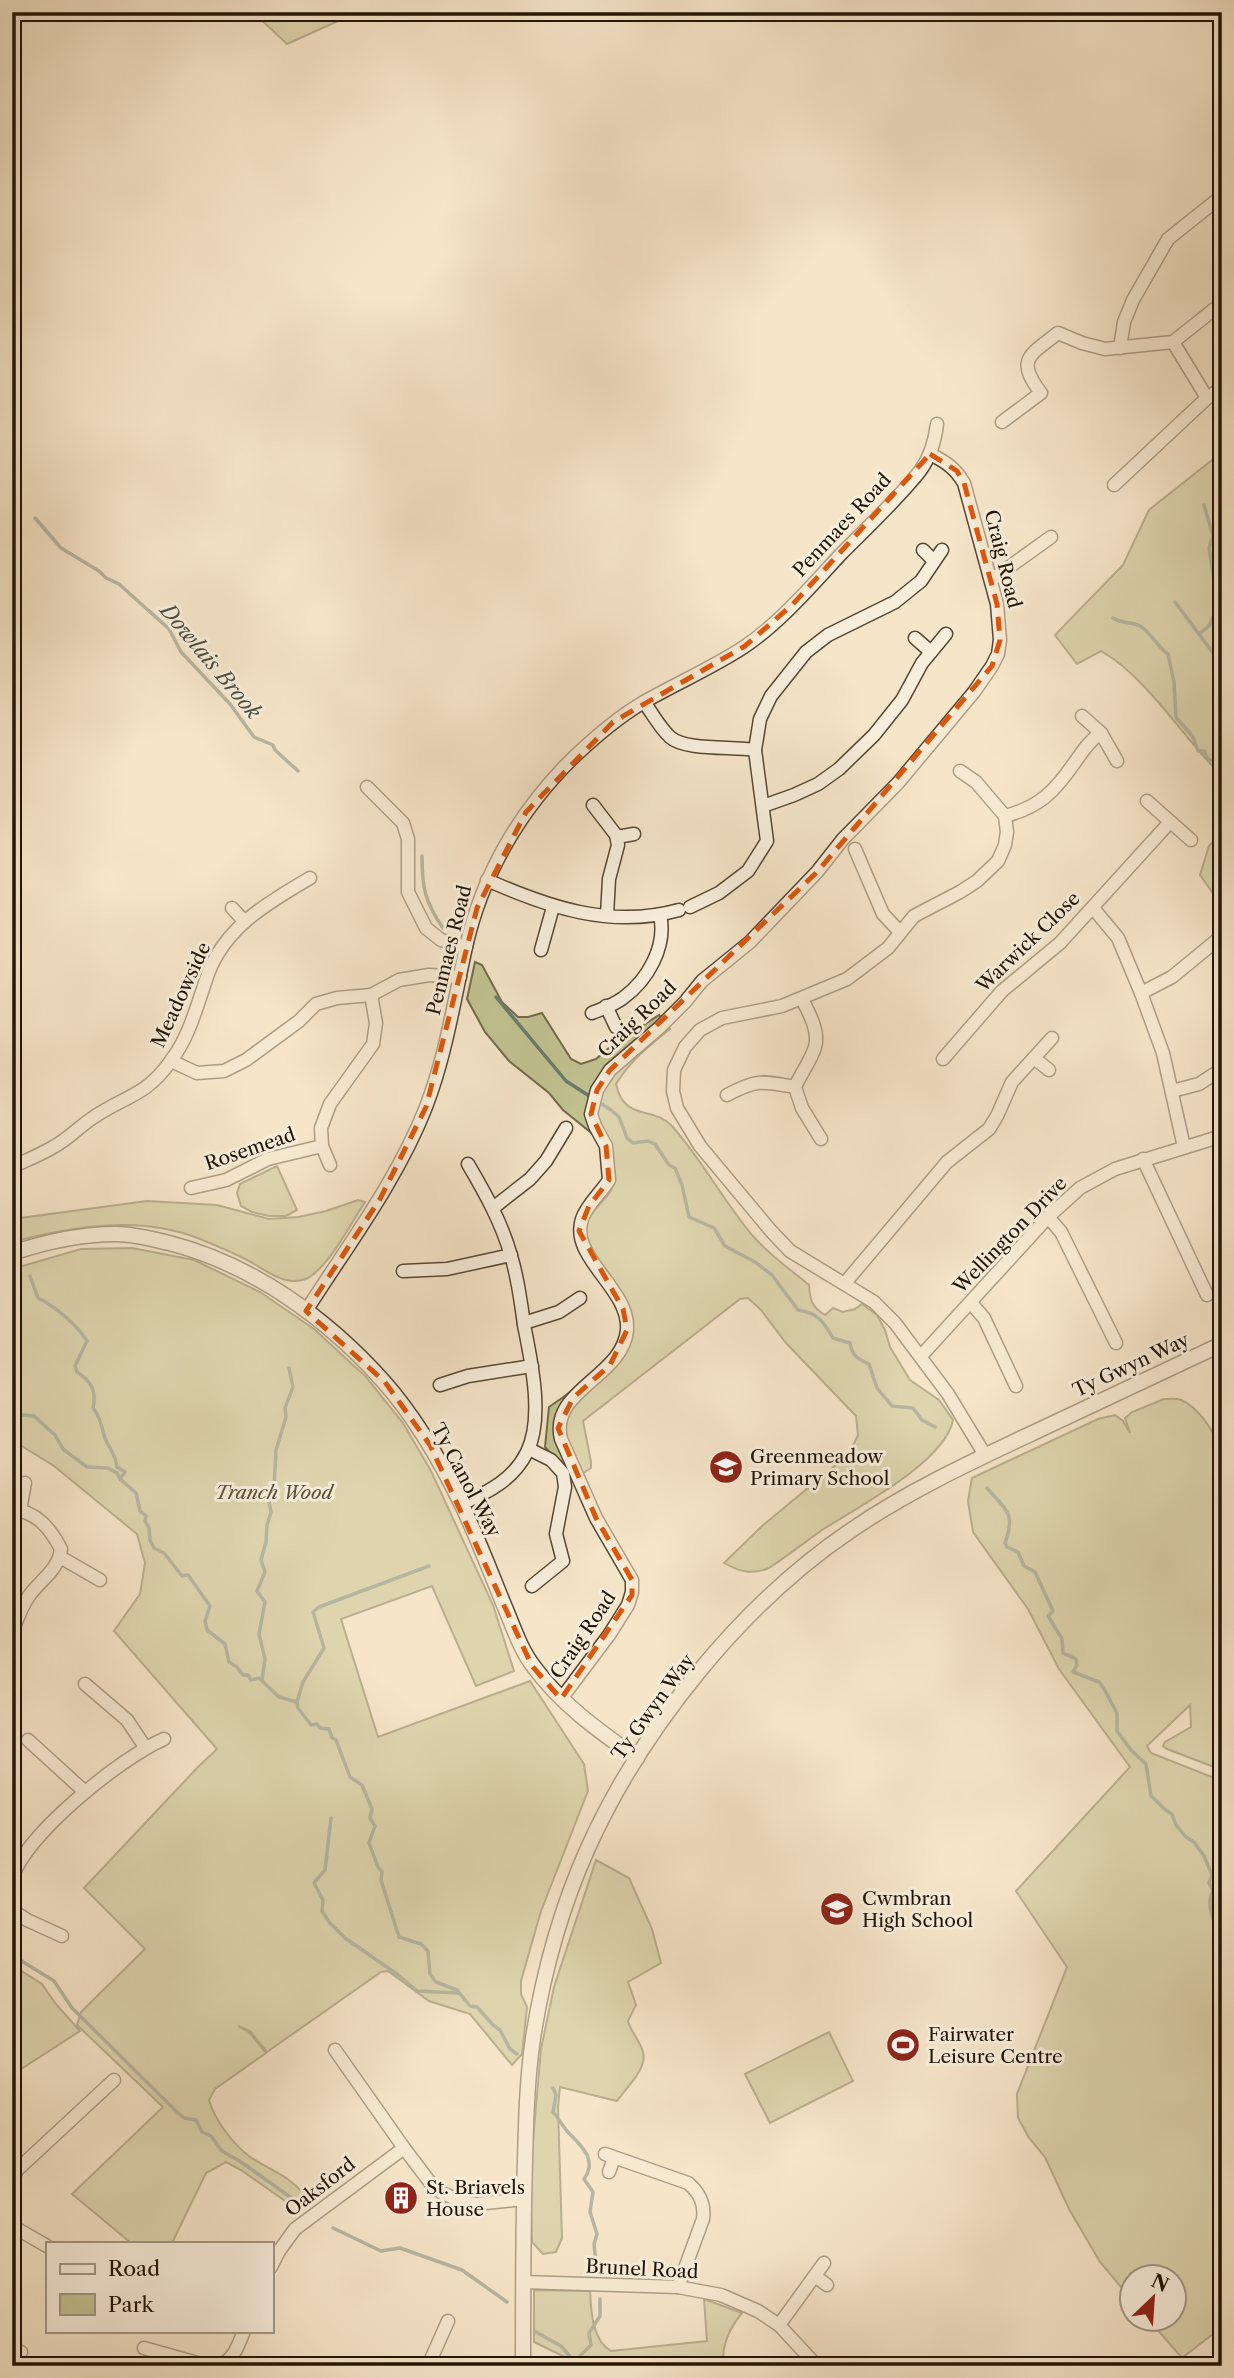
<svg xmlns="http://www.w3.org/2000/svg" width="1234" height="2378" font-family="'Libre Caslon Text',serif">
	<rect width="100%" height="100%" fill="#f5e5c9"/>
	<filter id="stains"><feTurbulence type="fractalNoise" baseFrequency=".00286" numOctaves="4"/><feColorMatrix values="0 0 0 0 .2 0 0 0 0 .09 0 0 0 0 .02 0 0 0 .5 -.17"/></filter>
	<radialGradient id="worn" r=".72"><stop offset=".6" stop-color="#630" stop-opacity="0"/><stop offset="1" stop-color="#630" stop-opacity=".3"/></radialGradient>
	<g fill="#c2c291" stroke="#726b4a" stroke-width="2">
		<polygon points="253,12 358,12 287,44"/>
		<path d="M1222 452V776C1183 738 1147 677 1101 651L1077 664 1055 635 1123 565 1149 510Z"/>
		<polygon points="1222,832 1222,920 1220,903 1200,875 1209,846"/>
		<path d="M475 962 482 965 502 1002 518 1017H528L542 1013 571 1059 581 1064 596 1059 611 1046 659 1015 670 1029C650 1045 630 1061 616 1084 624 1122 654 1106 672 1126 702 1160 723 1200 752 1235 768 1254 790 1269 809 1285 810 1299 811 1307 825 1315L833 1308 843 1312 855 1309 862 1304 877 1315 885 1330 890 1347 910 1380 939 1400 953 1420C945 1462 858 1507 822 1530 804 1543 787 1556 769 1568 752 1575 740 1572 724 1563L762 1526 849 1454 858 1435 856 1416 786 1343 761 1310 748 1298 740 1299 583 1421 591 1462V1468L573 1480 545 1447 549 1407C572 1392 641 1338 629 1306 627 1302 623 1297 620 1293 609 1277 592 1257 587 1238 581 1217 600 1207 610 1192 614 1187 614 1178 615 1171L595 1136 563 1110 549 1093 509 1061 485 1032 467 999Z"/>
		<polygon points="277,1166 297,1210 286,1216 269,1216 252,1212 241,1206 237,1193 240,1184"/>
		<path d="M358 1200 365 1202C351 1223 330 1265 308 1278 304 1280 296 1281 292 1281 277 1280 262 1268 249 1261 234 1253 217 1246 200 1239 140 1215 74 1226 12 1242L13 1219 147 1201 217 1205 269 1219 298 1217 326 1211Z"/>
		<path d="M132 1248 194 1260 260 1292 314 1329 366 1377 403 1423 431 1471 493 1605 514 1671 476 1686 432 1586 341 1619 378 1737 530 1681 584 1764 588 1791 541 1911 521 1981V1994L527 2007 522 2054 512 2065 470 2014 429 2001 388 1971 381 1972 267 2052 250 2031 238 2026 249 2032 266 2053 215 2089 209 2100C215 2121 233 2144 250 2157 270 2170 288 2175 304 2194L301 2202 288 2203 241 2170 226 2162 206 2173 172 2243H131L72 2194 163 2107 77 2025 81 2012 145 1949 84 1888 197 1768 217 1749 114 1631 140 1594 145 1563 137 1534 54 1466 12 1440V1269L81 1249Z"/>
		<path d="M1164 1399C1169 1399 1176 1398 1181 1400 1200 1408 1212 1431 1222 1448V1770L1167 1749 1163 1746 1165 1742 1191 1727 1190 1705 1147 1746 1151 1753 1222 1781V2327L1182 2358 1148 2319 1174 2318V2276H1132V2300L1100 2262 1069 2209 1045 2157 1029 2138 1018 2118 1017 2094 1067 1967 1016 1891 1130 1767 1059 1669 1028 1609 973 1532 968 1501 972 1478 1098 1419 1115 1415 1123 1421 1130 1433 1125 1418 1132 1412Z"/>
		<path d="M596 1860 629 1878 652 1929 661 1963 628 1982 636 2005 628 2021C631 2032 640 2041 643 2052 648 2068 626 2088 617 2101L560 2087 558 2107 562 2238 556 2252 543 2254 532 2242 530 2175 541 2049 554 1987Z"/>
		<polygon points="12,1965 42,1984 55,2003 80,2031 12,2075"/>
		<polygon points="829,2032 853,2081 770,2123 745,2074"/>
		<path d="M534 2290 590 2291C591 2311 592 2340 611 2351L707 2341 704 2299 742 2313C729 2329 722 2344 723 2366H572L565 2357 534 2342Z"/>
	</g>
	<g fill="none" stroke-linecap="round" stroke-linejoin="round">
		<g stroke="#6b7b6f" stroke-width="3.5">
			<polyline points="35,518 61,548 99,571 106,578 119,584 169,629 181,652 230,704 254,737 273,745 275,750 298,771"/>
			<polyline points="1175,602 1222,665"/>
			<path d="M1113 618C1121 624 1131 621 1140 626 1152 633 1157 647 1168 654L1174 682 1176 717 1193 737 1198 751H1204L1208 760H1222"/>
			<polyline points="1199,634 1209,626 1218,606 1209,548 1213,536 1204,505"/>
			<path d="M422 856C422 888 425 902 443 928"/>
			<path d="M496 997 566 1081 611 1110 619 1117 627 1138 633 1143 648 1141 655 1144 669 1165 675 1168 682 1185 689 1217 714 1228 725 1246 755 1262 772 1275 798 1310C818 1313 823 1321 833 1338L850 1343C852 1356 858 1359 869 1364L877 1388 892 1406 913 1408 922 1420 935 1427"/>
			<path d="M30 1276 38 1298C55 1306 77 1325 87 1341L75 1366 77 1372C91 1381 97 1391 93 1408 100 1417 101 1424 104 1435 107 1446 116 1454 117 1467L125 1472 120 1479"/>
			<polyline points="12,1414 34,1416 55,1435 63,1449 87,1467 108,1468 117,1473 120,1479 136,1493 140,1511 146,1516 145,1521 149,1528 150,1540 154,1548 164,1553 182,1576 188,1575 210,1606 205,1621 207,1630 225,1644 229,1662 237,1667 243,1675 248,1675 251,1680 259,1678 279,1697 297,1702 298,1708 311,1725 317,1724 320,1728 329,1729 332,1738 336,1740 350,1777 362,1785 372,1809 370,1818 375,1826 369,1843 378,1867 382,1872 381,1880 399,1937 421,1944 428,1951 430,1974 436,1982 457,1990 470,2006 477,2007 493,2025 500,2030 510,2049 517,2054"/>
			<path d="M987 1488C1006 1510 1016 1513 1005 1543L1007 1547 1018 1552 1024 1566 1035 1572 1053 1611 1048 1616 1062 1639 1063 1653 1076 1659 1077 1665 1073 1672 1099 1682 1104 1689 1117 1713V1731L1131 1750 1146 1764 1151 1796C1159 1802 1163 1810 1172 1814L1176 1825 1186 1837 1194 1842 1204 1856 1212 1875 1209 1883 1213 1891C1205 1906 1214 1922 1222 1936"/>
			<polyline points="262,1680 265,1659 259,1634 265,1602 257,1591 265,1572 261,1560 266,1542 267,1525 271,1512 269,1502 274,1488 276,1450 286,1417 285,1408 293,1387 289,1368"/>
			<polyline points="297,1702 303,1682 324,1648 313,1612 319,1607 429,1566"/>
			<polyline points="331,1818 325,1870 314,1883 323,1900 322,1911 329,1922 345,1938 397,1974 417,1991 459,1993"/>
			<polyline points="12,1955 54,1981 72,2008 176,2111 184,2118 196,2120 202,2132 211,2136 222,2151 241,2162 300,2204"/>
			<path d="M553 2088 556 2095 553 2112C558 2118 562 2125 567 2131 579 2144 599 2159 584 2179L593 2192 590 2212 597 2234 594 2244 597 2272"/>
			<polyline points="333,2228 381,2251 400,2248 462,2270 507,2302"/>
			<polyline points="536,2332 561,2346 578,2366"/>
			<polyline points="575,2361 591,2345 589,2333 600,2316 600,2299"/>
		</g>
		<g stroke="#574835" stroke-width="15">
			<g id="minor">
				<polyline points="1173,342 1207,398"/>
				<polyline points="1120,348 1124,322 1133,300 1168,239 1222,196"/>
				<path d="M1002 422 1041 393C1015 359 1030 355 1058 333L1082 343 1105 349 1173 342 1222 303"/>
				<polyline points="1114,485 1207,398 1222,388"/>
				<polyline points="923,550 934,561"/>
				<polyline points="991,580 1051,537"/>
				<polyline points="915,638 931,652"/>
				<path d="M644 702C652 713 660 728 670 737 685 751 734 746 755 750"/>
				<polyline points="1082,716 1101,733 1117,761"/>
				<polyline points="960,771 976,782 1005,816 1007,832 1005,845 998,861 977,881 960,892 914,916 888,948 847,979 782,1006 722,1018 700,1030 685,1047 674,1070 673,1091 677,1108 700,1146 771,1231 790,1251 874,1302 895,1323 948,1394 985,1455"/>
				<polyline points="367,787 403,823 408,839 408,892 426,928 441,940 466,947"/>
				<polyline points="1147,801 1191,840"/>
				<polyline points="593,805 616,835 618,845 609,879 607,915"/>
				<polyline points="763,806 794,795 818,784 839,769 874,735 902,700 922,663 946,634"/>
				<path d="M1005 816C1040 807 1055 791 1075 762 1083 751 1089 741 1101 733"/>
				<polyline points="617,837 634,834"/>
				<polyline points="855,849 883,914 899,931"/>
				<path d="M487 880C548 907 611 929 679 910"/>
				<polyline points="690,907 719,893 748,871 767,841 755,750 760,719 771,696 806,652 828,635 895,602 921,581 942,550"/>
				<polyline points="232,908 244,921"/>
				<polyline points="1093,908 1118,938 1141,993 1163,1053 1184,1147"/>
				<polyline points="541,950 553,907"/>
				<polyline points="1141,993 1172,977 1222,936"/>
				<path d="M802 999C808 1011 817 1027 816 1041 816 1053 800 1075 795 1087L802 1108 821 1139"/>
				<polyline points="606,1006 616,1027"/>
				<path d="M592 1013C602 1009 614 1005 623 998 648 980 667 946 660 915"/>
				<polyline points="1034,1058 1049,1070"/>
				<polyline points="943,1059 1002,991 1060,943 1170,822"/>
				<polyline points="171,1061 197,1073 224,1071 246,1060 299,1021 316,1004 337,998 371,995 399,980 429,975 460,977"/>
				<polyline points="1172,1091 1199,1084 1222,1069"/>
				<path d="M727 1095C757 1079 762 1081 795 1087"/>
				<polyline points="1143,1159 1207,1295"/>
				<polyline points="330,1165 322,1146 321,1128 330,1104 373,1044 376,1023 371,995"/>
				<path d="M12 1167C27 1160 42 1154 55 1146 69 1138 80 1126 94 1117 125 1096 146 1096 170 1062 190 1036 197 1005 208 974 225 927 269 902 310 878"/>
				<polyline points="191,1188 226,1180 268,1159 322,1146"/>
				<polyline points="493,1208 530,1179 546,1161 566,1128"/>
				<polyline points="1048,1217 1061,1232 1116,1343"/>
				<polyline points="403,1271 447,1269 511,1255"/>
				<polyline points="845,1283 947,1162 989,1129 997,1116 1012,1082 1052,1038"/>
				<polyline points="971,1303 984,1318 1016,1386"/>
				<path d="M306 1311C348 1245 397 1181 426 1107 446 1055 454 1001 466 947 482 875 520 810 573 758 595 737 618 717 644 702 677 683 712 668 744 647 781 622 812 585 842 553 868 527 897 500 920 471 931 456 935 441 937 424"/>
				<polyline points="524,1323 559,1312 580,1298"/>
				<polyline points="921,1356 1048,1217 1080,1188 1115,1169 1222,1136"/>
				<polyline points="440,1385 468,1376 532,1366"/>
				<polyline points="529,1449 551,1460 563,1473 565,1487 556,1534 563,1561 532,1586"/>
				<path d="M461 1504C489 1492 514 1479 527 1452 544 1418 531 1360 524 1325 521 1302 518 1278 511 1256 502 1223 485 1193 468 1164"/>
				<path d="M12 1509C37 1512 50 1528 61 1549 58 1571 41 1579 29 1596 21 1607 17 1620 12 1633"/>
				<polyline points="20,1510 25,1483"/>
				<polyline points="60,1557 100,1580"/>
				<polyline points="85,1684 127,1720 145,1747"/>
				<path d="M561 1699 609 1635 628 1605 632 1592V1580L596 1518 561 1439C549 1390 623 1377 627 1330 630 1288 569 1258 582 1219 587 1204 601 1193 609 1180L606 1146 595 1126 591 1114 597 1090 610 1070 659 1028 685 1002 702 981 750 942 817 872 843 839 898 783 974 692 992 666 998 654 1000 640 997 604 964 483C955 468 946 462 930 454"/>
				<polyline points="28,1740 85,1792"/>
				<path d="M12 1879C24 1835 122 1757 164 1739"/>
				<polyline points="12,1910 27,1920 62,1936"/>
				<polyline points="335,2050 404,2148 432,2185 442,2193 463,2202 476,2204 524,2199"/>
				<path d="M605 2154 688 2183C700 2193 705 2204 703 2219L678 2287"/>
				<polyline points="609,2172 614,2158"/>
				<polyline points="12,2181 17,2170 114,2080"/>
				<polyline points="12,2226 47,2246"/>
				<polyline points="271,2267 279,2251 295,2229 404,2148"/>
				<polyline points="815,2276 827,2285"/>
				<polyline points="523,2282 678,2287 721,2295 758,2311 779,2325 817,2366"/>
				<polyline points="779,2325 824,2263"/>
				<polyline points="144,2348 208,2366"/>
				<polyline points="12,2354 21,2352"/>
				<path d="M216 2366C234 2362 238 2345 244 2331"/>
				<polyline points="428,2366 448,2321"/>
				<polyline points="904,2366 905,2365"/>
			</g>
		</g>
		<g stroke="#574835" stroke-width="17">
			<g id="tertiary">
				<path d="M12 1253C45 1242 82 1234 116 1234 134 1234 152 1239 169 1243 252 1264 327 1318 384 1382 415 1417 440 1460 461 1503 477 1536 490 1571 504 1605 513 1626 520 1649 534 1667 562 1705 599 1731 637 1758"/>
				<path d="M523 2366C523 2297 523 2229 525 2161 526 2120 527 2079 533 2038 543 1974 561 1908 588 1848 642 1728 741 1605 850 1531 908 1491 973 1461 1037 1431 1098 1402 1160 1373 1222 1344"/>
			</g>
		</g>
		<use href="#minor" stroke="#f8eedc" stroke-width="12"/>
		<use href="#tertiary" stroke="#f8eedc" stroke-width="14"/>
	</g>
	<path d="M0 0H1234V2378H0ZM930 454 957 471 964 483 997 604 1000 640 992 666 817 872 610 1070 597 1090 591 1114 606 1146 609 1180 589 1206 579 1231 623 1309 627 1330 610 1365 573 1398 558 1428 596 1518 632 1580V1595L561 1699 532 1666 430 1445 385 1382 306 1311 380 1199 426 1107 477 908 526 812 613 722 745 646 793 604Z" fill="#f5e5c9" fill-opacity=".55" fill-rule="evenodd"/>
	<path fill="none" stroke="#de560c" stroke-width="5" stroke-dasharray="14 9" stroke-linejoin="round" d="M930 454 957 471 964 483 997 604 1000 640 992 666 817 872 610 1070 597 1090 591 1114 606 1146 609 1180 589 1206 579 1231 623 1309 627 1330 610 1365 573 1398 558 1428 596 1518 632 1580V1595L561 1699 532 1666 430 1445 385 1382 306 1311 380 1199 426 1107 477 908 526 812 613 722 745 646 793 604Z"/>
	<defs>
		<g id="school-disc" transform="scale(1.75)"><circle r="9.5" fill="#8f2418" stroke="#f8eedc"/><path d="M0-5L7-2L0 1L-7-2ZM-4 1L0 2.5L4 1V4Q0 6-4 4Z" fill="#fff"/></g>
		<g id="stadium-disc" transform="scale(1.75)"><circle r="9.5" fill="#8f2418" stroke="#f8eedc"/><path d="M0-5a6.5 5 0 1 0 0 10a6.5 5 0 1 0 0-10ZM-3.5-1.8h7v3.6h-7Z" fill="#fff"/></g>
		<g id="building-disc" transform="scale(1.75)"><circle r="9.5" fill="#8f2418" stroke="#f8eedc"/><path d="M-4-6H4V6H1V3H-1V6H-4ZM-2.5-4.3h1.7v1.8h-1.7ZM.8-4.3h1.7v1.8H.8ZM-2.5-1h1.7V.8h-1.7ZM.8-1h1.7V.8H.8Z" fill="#fff"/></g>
	</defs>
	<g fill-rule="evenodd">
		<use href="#school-disc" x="726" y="1467"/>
		<use href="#school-disc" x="837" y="1909"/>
		<use href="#stadium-disc" x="903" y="2045"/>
		<use href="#building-disc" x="401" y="2198"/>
	</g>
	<g text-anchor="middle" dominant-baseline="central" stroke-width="6" stroke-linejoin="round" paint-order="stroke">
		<g font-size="19" fill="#221404" stroke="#f8eedc">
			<text transform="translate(842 525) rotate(-47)">Penmaes Road</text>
			<text transform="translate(1003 559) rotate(76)">Craig Road</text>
			<text transform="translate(1028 942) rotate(-44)">Warwick Close</text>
			<text transform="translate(449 950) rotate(-76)">Penmaes Road</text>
			<text transform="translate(181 995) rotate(-65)">Meadowside</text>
			<text transform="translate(637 1019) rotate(-44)">Craig Road</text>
			<text transform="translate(250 1149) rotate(-19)">Rosemead</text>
			<text transform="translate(1010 1235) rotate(-46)">Wellington Drive</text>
			<text transform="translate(1131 1365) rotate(-25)">Ty Gwyn Way</text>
			<text transform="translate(466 1480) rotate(62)">Ty Canol Way</text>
			<text transform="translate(583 1635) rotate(-56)">Craig Road</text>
			<text transform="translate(653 1707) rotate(-54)">Ty Gwyn Way</text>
			<text transform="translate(320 2187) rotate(-38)">Oaksford</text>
			<text transform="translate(642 2269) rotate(3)">Brunel Road</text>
		</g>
		<g font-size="19" fill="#221404" stroke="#f8eedc" text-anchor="start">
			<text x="750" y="1456">Greenmeadow<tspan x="750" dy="22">Primary School</tspan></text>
			<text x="862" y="1898">Cwmbran<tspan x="862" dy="22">High School</tspan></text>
			<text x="928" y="2034">Fairwater<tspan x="928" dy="22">Leisure Centre</tspan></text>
			<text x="426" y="2187">St. Briavels<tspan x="426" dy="22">House</tspan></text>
		</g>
		<g font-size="19" font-style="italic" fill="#5a5135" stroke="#f8eedc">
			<text x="274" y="1492">Tranch Wood</text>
		</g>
		<g font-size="21" font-style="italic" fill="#4d5042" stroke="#f8eedc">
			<text transform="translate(211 661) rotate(50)">Dowlais Brook</text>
		</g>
	</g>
	<rect width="1234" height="2378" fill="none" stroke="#f5e5c9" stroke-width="42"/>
	<rect x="14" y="14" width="1206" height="2350" fill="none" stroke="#221404" stroke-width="3.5"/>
	<rect x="21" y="21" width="1192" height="2336" fill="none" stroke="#221404" stroke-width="2"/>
	<rect x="46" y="2242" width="228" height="91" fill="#f8eedc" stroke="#a29786" stroke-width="2"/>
	<rect x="60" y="2264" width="35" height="10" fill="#f8eedc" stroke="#a29786" stroke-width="2"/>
	<text x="108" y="2276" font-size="21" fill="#221404">Road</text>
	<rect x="60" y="2294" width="35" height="21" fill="#c2c291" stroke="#a29786" stroke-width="2"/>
	<text x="108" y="2312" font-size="21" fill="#221404">Park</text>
	<g transform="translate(1153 2298) rotate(25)"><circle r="33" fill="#f8eedc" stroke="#a29786" stroke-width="2"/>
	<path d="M0-5L12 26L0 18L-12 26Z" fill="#8f2418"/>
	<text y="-10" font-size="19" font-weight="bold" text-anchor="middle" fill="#221404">N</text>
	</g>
	<rect width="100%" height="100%" filter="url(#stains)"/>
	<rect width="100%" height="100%" fill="url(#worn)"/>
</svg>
